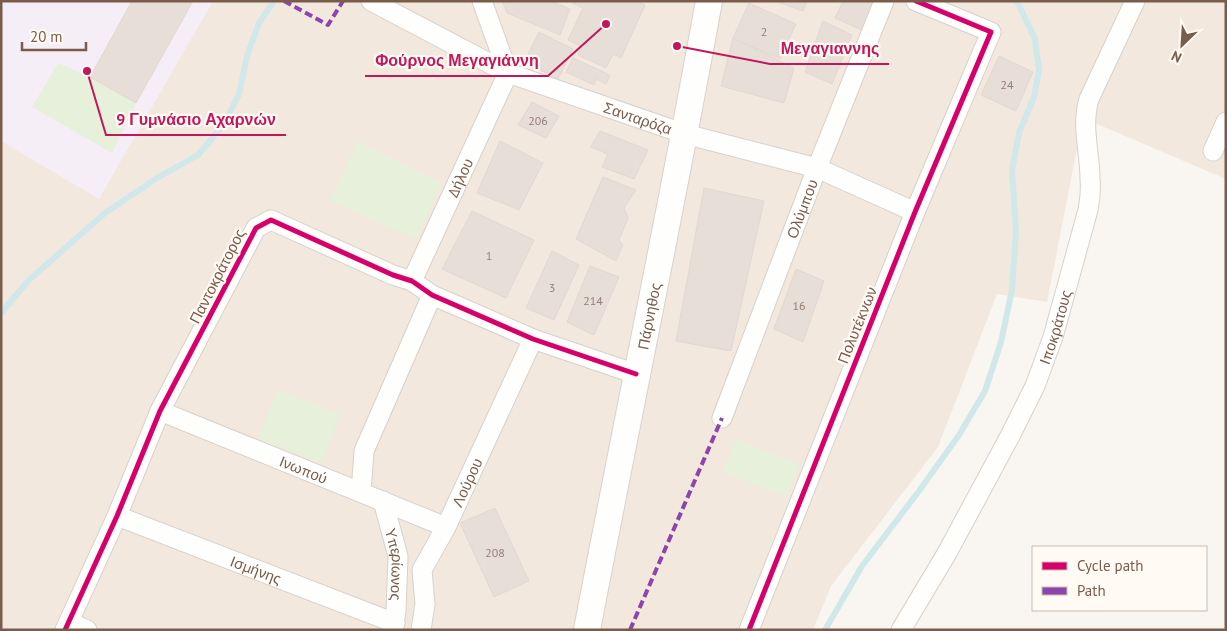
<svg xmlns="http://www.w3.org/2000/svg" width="1227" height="631" font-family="'PT Sans',sans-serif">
	<rect width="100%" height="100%" fill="#f9f5f0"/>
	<polygon fill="#f2e8de" points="1,1 1226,1 1226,179 1083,118 1047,302 997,294 938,447 831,586 813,630 1,630"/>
	<polygon fill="#f6eef6" points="1,1 213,1 99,199 1,141"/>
	<g fill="#e7f0db">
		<polygon points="58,63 90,77 136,103 112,153 32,107"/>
		<polygon points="357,141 441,183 417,239 330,201"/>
		<polygon points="278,390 340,414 321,463 258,439"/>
		<polygon points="736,439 800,465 786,496 722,472"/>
	</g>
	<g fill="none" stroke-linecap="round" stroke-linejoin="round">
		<g stroke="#d0e8ea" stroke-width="6">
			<polyline points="1,313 28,281 105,213 157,178 198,155 224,124 239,94 247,56 259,23 274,1"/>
			<polyline points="825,630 862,566 919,491 959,435 985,391 1001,342 1012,290 1016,230 1012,170 1019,133 1034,97 1039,70 1035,39 1017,1"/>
		</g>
	</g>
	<g fill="#e6ded7" stroke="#e2d8d2">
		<polygon points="132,1 193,1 136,103 90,77"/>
		<polygon points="502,1 550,1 570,9 560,35 507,13"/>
		<polygon points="573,1 637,1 645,5 621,58 613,54 606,68 578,55 582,47 568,40 583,8 572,3"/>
		<polygon points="775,1 807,1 803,11"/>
		<polygon points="843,1 874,1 862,30 835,18"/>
		<polygon points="749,3 796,24 780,59 733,38"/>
		<polygon points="823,21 852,35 832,84 805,72"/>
		<polygon points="539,32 573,49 558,79 524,62"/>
		<polygon points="733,38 794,68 784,103 721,86"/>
		<polygon points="999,56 1033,72 1016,111 981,95"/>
		<polygon points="573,58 610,75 606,84 596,79 594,85 566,72"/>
		<polygon points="532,102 559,116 546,138 518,125"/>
		<polygon points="600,131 648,150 634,179 602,167 608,154 591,147"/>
		<polygon points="500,141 543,163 519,210 477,193"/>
		<polygon points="603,177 636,190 624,208 628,218 619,240 623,245 616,261 576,239"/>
		<polygon points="704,188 764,201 731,351 676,341"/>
		<polygon points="472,211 534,240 506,298 442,269"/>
		<polygon points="552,251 579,265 554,320 526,308"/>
		<polygon points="590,266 619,277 594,335 567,322"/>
		<polygon points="796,269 824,281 803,342 774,329"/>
		<polygon points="495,508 529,581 494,597 460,523"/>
	</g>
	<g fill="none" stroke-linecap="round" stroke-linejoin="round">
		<g stroke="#d7d1cb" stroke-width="21">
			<g id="minor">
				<path id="s1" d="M371 1 508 73 685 134 817 168 915 212"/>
				<polyline points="1213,151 1226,122"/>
				<path id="s2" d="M412 281 508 73 482 1"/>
				<path id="s3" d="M160 411 446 527"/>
				<path id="s4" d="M722 418 817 168 884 1"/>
				<polyline points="361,492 364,451 432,295"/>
				<path id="s5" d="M383 501 398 556 396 611 393 630"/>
				<path id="s6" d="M117 516 395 623"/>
				<polyline points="69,622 87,630"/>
				<polyline points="65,630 117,516 160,411 256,228 271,220 393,275 412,281 432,295 533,339 636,374"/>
				<path id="s7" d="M421 630 425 604 422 570 446 527 533 339"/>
				<polyline points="749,630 915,212 991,32 916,1"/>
				<path id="s8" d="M901 630 947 553 1010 436 1035 386 1053 337 1088 210C1090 200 1091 190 1090 179 1090 152 1081 126 1089 99L1135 1"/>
			</g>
		</g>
		<g stroke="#d9d2cb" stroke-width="28">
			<g id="secondary">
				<path id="s9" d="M587 630C627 420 671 211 709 1"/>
			</g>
		</g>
		<use href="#minor" stroke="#fefefd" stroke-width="19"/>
		<use href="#secondary" stroke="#fefefd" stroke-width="26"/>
		<g stroke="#8e44ad" stroke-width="4" stroke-dasharray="8 4" stroke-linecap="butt">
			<polyline points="284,1 328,25 343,1"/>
			<polyline points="630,630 722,418"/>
		</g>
		<g stroke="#fffaf3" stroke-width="8">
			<g id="cycleway">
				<polyline points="65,630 117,516 160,411 256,228 271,220 393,275 412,281 432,295 533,339 636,374"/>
				<polyline points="749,630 915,212 991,32 916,1"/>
			</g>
		</g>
		<use href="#cycleway" stroke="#d6006c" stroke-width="5"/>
	</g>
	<g text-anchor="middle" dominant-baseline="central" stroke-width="4.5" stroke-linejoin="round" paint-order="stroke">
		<g font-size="12" fill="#977e72">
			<text x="764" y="31">2</text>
			<text x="1007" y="84">24</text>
			<text x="538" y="120">206</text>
			<text x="489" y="255">1</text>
			<text x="552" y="287">3</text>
			<text x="593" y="300">214</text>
			<text x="799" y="305">16</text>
			<text x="495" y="552">208</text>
		</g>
		<g font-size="15" fill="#7a5c4d" stroke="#fffaf3">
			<text stroke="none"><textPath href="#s1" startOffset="292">Σανταρόζα</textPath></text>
			<text stroke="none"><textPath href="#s2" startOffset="114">Δήλου</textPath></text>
			<text stroke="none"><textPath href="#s4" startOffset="224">Ολύμπου</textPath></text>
			<text transform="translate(217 276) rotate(-63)">Παντοκράτορος</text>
			<text stroke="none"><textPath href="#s9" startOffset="320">Πάρνηθος</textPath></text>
			<text transform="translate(857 325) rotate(-68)">Πολυτέκνων</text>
			<text stroke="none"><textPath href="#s8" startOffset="341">Ιποκράτους</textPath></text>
			<text stroke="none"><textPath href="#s3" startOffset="155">Ινωπού</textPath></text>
			<text stroke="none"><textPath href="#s7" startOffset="159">Λούρου</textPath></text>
			<text stroke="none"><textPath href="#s5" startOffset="65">Υπερίωνος</textPath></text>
			<text stroke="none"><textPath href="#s6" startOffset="149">Ισμήνης</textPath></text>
		</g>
	</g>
	<path fill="none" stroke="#c2185b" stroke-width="2" d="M677 46L770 64H889M606 24L548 76H365M87 71L106 135H286"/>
	<g fill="#c2185b" stroke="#fffaf3" stroke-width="2">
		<circle cx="677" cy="46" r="5"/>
		<circle cx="606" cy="24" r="5"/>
		<circle cx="87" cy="71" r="5"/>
	</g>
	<g font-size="16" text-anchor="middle" font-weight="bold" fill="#c2185b" stroke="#fffaf3" stroke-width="4.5" stroke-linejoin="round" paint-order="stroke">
		<text x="830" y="54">Μεγαγιαννης</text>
		<text x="457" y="66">Φούρνος Μεγαγιάννη</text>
		<text x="196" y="125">9 Γυμνάσιο Αχαρνών</text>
	</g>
	<rect width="1227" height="631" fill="none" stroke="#7a5c4d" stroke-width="5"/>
	<rect x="1032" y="546" width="175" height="65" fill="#fffaf3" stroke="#cabbb1"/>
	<rect x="1042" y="562" width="25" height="8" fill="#d6006c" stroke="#cabbb1"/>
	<text x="1077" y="571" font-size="15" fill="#7a5c4d">Cycle path</text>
	<rect x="1042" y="587" width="25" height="8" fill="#8e44ad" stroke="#cabbb1"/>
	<text x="1077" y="596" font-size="15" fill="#7a5c4d">Path</text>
	<g transform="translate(1182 45) rotate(205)" stroke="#fffaf3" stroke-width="4" paint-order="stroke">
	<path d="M0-4L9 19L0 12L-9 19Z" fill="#7a5c4d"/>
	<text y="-8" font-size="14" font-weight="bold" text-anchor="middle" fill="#7a5c4d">N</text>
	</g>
	<path d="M22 42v8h64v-8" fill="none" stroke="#7a5c4d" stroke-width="2.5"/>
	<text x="30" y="42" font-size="15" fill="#7a5c4d" stroke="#fffaf3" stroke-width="4" paint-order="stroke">20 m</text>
</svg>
